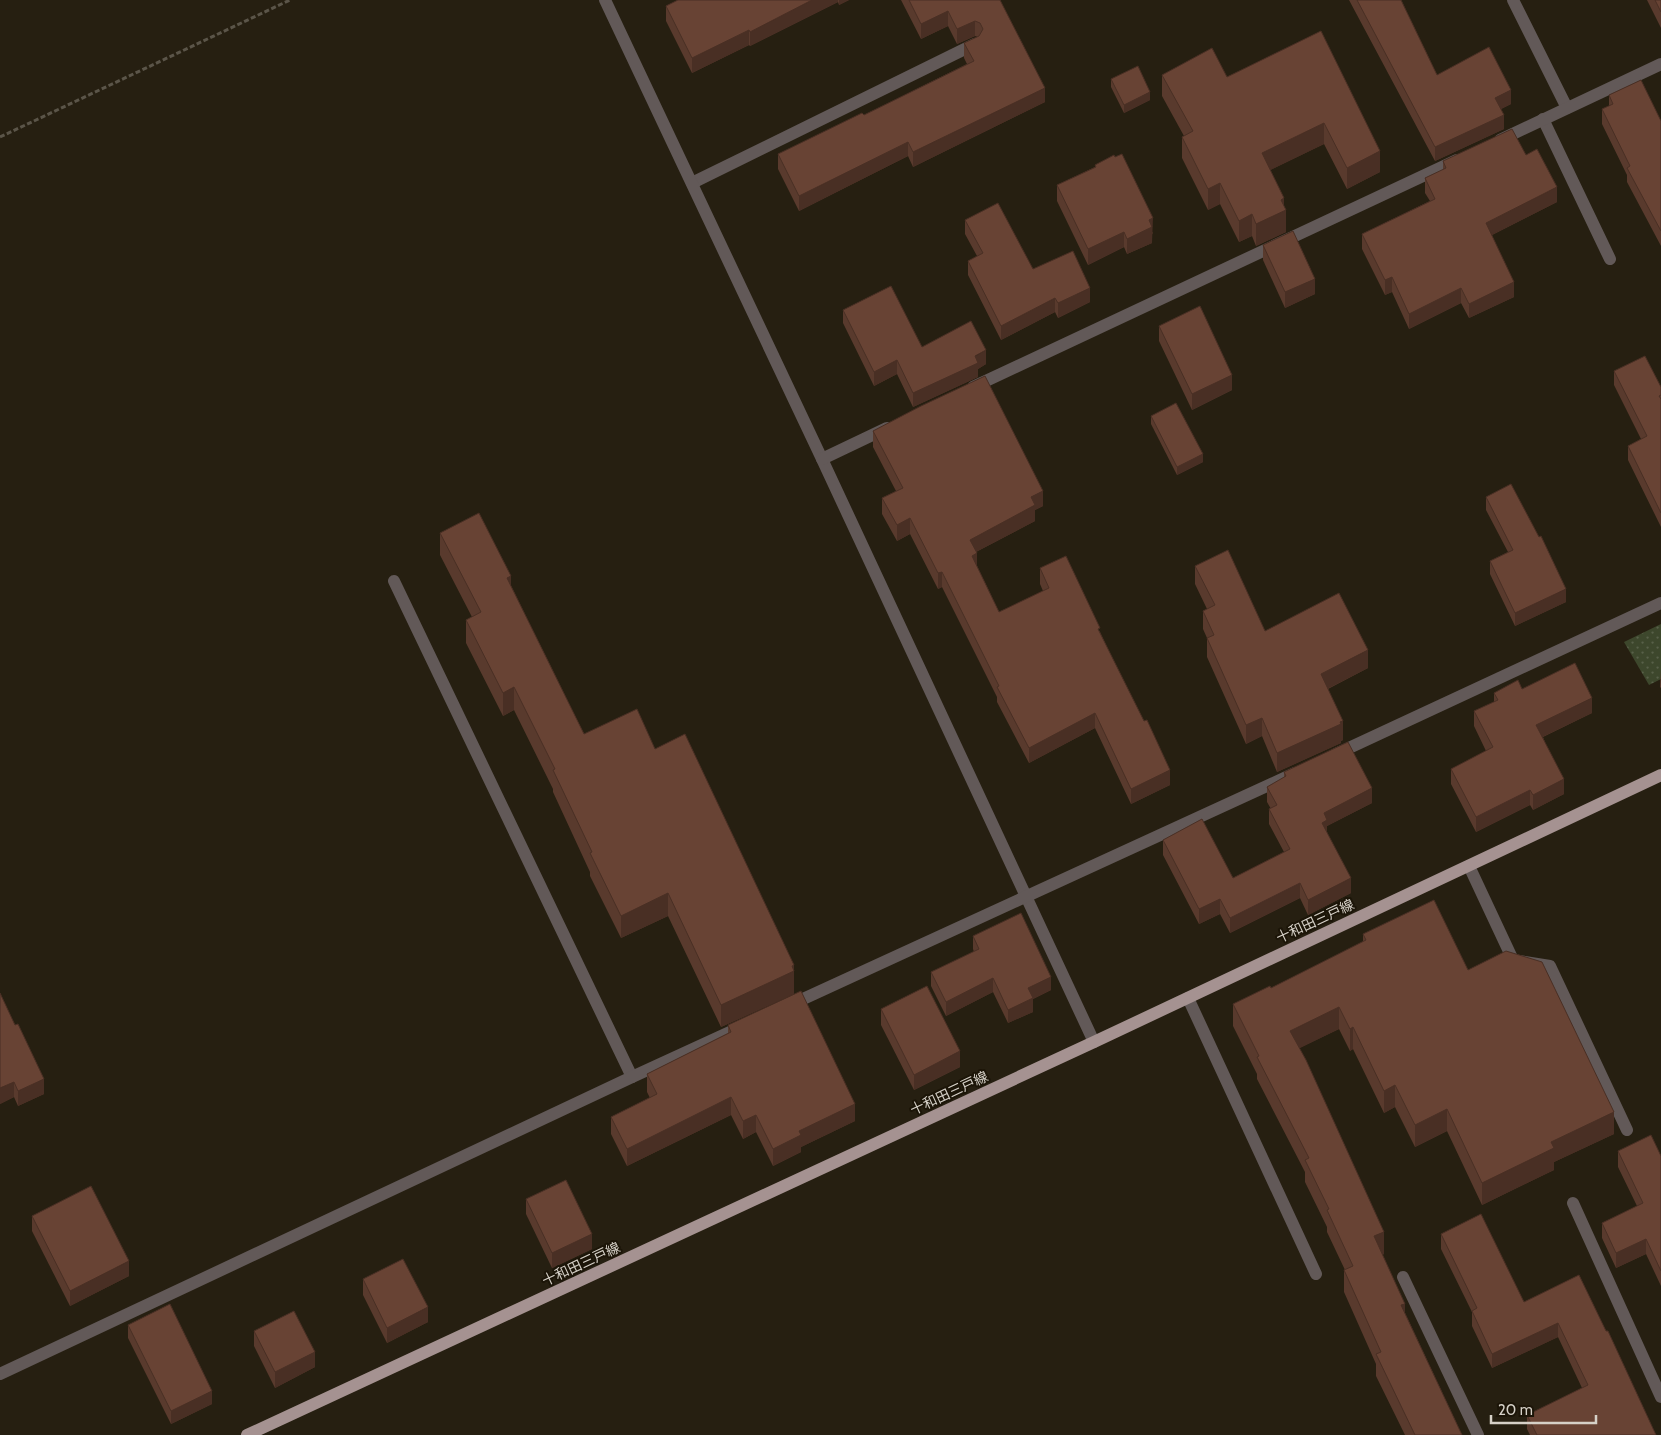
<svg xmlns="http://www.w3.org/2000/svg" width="1661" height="1435" font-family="Cabin,'Noto Sans JP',sans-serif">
	<defs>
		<pattern id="garden-dots" width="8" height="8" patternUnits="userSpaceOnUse" patternTransform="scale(1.25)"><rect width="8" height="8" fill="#3d472c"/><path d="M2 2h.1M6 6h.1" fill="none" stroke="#586049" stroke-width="1.8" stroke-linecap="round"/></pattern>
	</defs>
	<rect width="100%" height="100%" fill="#261f11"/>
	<polygon fill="url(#garden-dots)" points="1661,624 1661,679 1649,685 1624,642"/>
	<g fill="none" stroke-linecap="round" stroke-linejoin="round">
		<polyline stroke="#5b5549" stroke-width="3" stroke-dasharray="5 2.5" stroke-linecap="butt" points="0,137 290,0"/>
		<g stroke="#625958" stroke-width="12">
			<polyline points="1513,0 1567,108"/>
			<polyline points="1543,119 1610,259"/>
			<polyline points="692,183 975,44"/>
			<polyline points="1469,866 1513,960 1550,966 1627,1130"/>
			<polyline points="1188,998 1316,1274"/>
			<polyline points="1573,1203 1661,1397"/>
		</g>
		<g stroke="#625958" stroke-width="12">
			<polyline points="605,0 822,459 1094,1042"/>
			<polyline points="1500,140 1661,64"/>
			<polyline points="973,387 1457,160"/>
			<polyline points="822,459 887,428"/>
			<polyline points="394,581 632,1077"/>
			<polyline points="1336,754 1661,603"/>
			<polyline points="790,1005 1295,773"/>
			<polyline points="1403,1277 1478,1435"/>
			<polyline points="0,1374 632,1077 743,1026"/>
		</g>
		<polyline stroke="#a59291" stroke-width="12" points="247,1435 1094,1042 1661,775"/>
	</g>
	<g fill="#593a2d">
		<polygon points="678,0 849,0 839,5 838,2 750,46 749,45 692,73 666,21 666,6"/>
		<polygon points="901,0 1000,0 1045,102 913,167 908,156 799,211 778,169 778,154 864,115 967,64 964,58 964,43 978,37 975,36 957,44 948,26 921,39"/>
		<polygon points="1349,0 1401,0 1437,75 1511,104 1501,109 1504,129 1435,161"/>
		<polygon points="1647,0 1661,0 1661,28"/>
		<polygon points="1321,31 1380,172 1347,189 1324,144 1270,170 1284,206 1286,232 1256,246 1252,236 1239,242 1220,204 1208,210 1182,158 1182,137 1184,136 1162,96 1162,75 1227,77"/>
		<polygon points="1111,79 1150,100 1124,113 1111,87"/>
		<polygon points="1609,95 1661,121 1661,246 1627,182 1627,175 1602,124 1602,109 1609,106"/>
		<polygon points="1526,155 1557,202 1492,235 1514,297 1469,318 1461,303 1409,329 1392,292 1385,295 1362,249 1362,234 1430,201 1425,193 1425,178 1443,170 1443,161"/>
		<polygon points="1095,165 1153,233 1152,234 1152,243 1127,254 1124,247 1088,265 1057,201 1057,185 1095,167"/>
		<polygon points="965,220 1033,269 1090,302 1058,318 1055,312 1001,340 968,275 968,261 977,256 965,234"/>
		<polygon points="1263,245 1315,294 1285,308 1263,260"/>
		<polygon points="843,310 922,347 986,364 978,369 978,377 913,407 897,374 874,386 843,323"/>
		<polygon points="1159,326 1232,390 1192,410 1159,341"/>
		<polygon points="1614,371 1661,387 1661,527 1628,460 1628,446 1641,439 1614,385"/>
		<polygon points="1151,416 1203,462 1177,475 1151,424"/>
		<polygon points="873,431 1043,506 1035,510 1035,521 976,552 977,566 999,612 1043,591 1040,584 1040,568 1100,632 1170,785 1131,804 1095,728 1029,763 997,702 997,697 942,587 938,589 910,534 897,541 882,514 882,498 896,491 873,447"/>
		<polygon points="1486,497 1566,602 1515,626 1490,574 1490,561 1508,552 1486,510"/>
		<polygon points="440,533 511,586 584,734 655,749 794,965 794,994 721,1027 668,916 621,938 590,876 590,872 553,792 553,789 514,710 503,716 466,643 466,620 472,617 440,555"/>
		<polygon points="1195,566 1265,631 1368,668 1328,689 1343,740 1341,741 1341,743 1277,772 1262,736 1246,744 1207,657 1207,638 1203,629 1203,611 1207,609 1195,584"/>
		<polygon points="1661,671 1661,688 1660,687"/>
		<polygon points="1522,689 1592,713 1543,737 1564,794 1533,810 1530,805 1476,832 1451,784 1451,769 1486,751 1474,726 1474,711 1494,702 1494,693"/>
		<polygon points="1284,772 1372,803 1327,826 1327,832 1351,893 1308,915 1300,898 1230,933 1220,914 1199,924 1163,855 1163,840 1233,878 1284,852 1269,824 1269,809 1271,809 1267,802 1267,787 1284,778"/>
		<polygon points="1363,934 1468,970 1614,1134 1554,1162 1554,1170 1482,1205 1447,1131 1415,1147 1395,1107 1384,1113 1353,1049 1350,1051 1339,1029 1299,1048 1384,1254 1382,1255 1405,1313 1462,1435 1405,1435 1376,1376 1376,1364 1344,1292 1344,1270 1345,1270 1327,1232 1327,1227 1305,1182 1305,1172 1257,1079 1257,1074 1233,1026 1233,1004 1271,988 1363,942"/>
		<polygon points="973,936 1051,990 1033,999 1033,1012 1008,1023 993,992 946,1016 931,986 931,972 974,952 973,949"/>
		<polygon points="881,1009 960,1067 914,1090 881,1025"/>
		<polygon points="15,1025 44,1094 18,1106 14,1097 0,1104"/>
		<polygon points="728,1025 855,1121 801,1147 801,1152 773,1166 756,1132 743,1139 731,1115 627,1166 611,1134 611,1117 650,1098 647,1092 647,1074 728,1033"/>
		<polygon points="1618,1151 1661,1156 1661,1286 1646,1254 1616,1268 1602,1238 1602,1223 1637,1206 1618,1167"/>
		<polygon points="526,1199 592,1249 552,1268 526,1214"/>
		<polygon points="32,1216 129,1276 70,1306 32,1231"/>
		<polygon points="1441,1234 1524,1302 1579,1275 1656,1435 1530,1435 1527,1429 1527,1415 1582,1388 1558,1337 1492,1368 1472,1326 1472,1312 1441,1249"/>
		<polygon points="363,1279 428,1322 387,1343 363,1295"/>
		<polygon points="128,1325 212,1404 171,1424 128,1338"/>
		<polygon points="254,1331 315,1367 275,1388 254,1346"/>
	</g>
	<g fill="#492f24">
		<polygon points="812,0 838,0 838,2 750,46 750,32"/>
		<polygon points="839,0 849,0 839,5"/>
		<polygon points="948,11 948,26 921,39 921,24"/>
		<polygon points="975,21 975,36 957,44 957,29"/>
		<polygon points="749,30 749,45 692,73 692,58"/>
		<polygon points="1045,88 1045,102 913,167 913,152"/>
		<polygon points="1511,90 1511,104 1495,112 1495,98"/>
		<polygon points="1150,92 1150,100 1124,113 1124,105"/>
		<polygon points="1504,115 1504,129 1435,161 1435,147"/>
		<polygon points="1324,123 1324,144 1262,174 1262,153"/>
		<polygon points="908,142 908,156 799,211 799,196"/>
		<polygon points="1380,151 1380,172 1347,189 1347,168"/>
		<polygon points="1220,183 1220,204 1208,210 1208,189"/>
		<polygon points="1557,187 1557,202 1486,238 1486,223"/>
		<polygon points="1284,198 1284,211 1286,210 1286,232 1256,246 1256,224 1281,200"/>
		<polygon points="1252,214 1252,236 1239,242 1239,221"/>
		<polygon points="1153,218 1152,243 1127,254 1127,239 1149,220"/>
		<polygon points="1124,232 1124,247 1088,265 1088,249"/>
		<polygon points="1392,277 1392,292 1385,295 1385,280"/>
		<polygon points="1315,279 1315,294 1285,308 1285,292"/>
		<polygon points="1514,282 1514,297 1469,318 1469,304"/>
		<polygon points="1090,288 1090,302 1058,318 1058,303"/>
		<polygon points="1461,288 1461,303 1409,329 1409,314"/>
		<polygon points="1055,298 1055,312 1001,340 1001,326"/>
		<polygon points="986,350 986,364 978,369 978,377 913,407 913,393"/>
		<polygon points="897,360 897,374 874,386 874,372"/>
		<polygon points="1232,375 1232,390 1192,410 1192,394"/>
		<polygon points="1203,454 1203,462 1177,475 1177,467"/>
		<polygon points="1043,491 1043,506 1035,510 1035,521 970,555 970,540 1031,497"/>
		<polygon points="910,518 910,534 897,541 897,525"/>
		<polygon points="977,553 977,569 972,556"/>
		<polygon points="942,572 942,587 938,589 938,573"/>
		<polygon points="511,576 511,599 507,578"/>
		<polygon points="1566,589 1566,602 1515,626 1515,613"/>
		<polygon points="1368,650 1368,668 1321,692 1321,674"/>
		<polygon points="514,687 514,710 503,716 503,693"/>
		<polygon points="1592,698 1592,713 1536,740 1536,725"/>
		<polygon points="1095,713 1095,728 1029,763 1029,748"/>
		<polygon points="1262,718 1262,736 1246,744 1246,725"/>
		<polygon points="1343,721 1343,740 1341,741 1341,743 1277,772 1277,753"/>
		<polygon points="1170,770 1170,785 1131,804 1131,789"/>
		<polygon points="1564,779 1564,794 1533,810 1533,795"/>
		<polygon points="1372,788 1372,803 1327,826 1327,835 1322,823 1324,813"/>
		<polygon points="1530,790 1530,805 1476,832 1476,817"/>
		<polygon points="1351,878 1351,893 1308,915 1308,900"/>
		<polygon points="1300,883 1300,898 1230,933 1230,918"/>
		<polygon points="668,893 668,916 621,938 621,916"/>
		<polygon points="1220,899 1220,914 1199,924 1199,909"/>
		<polygon points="794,965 794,994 721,1027 721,1005"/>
		<polygon points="1051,977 1051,990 1033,999 1033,1012 1008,1023 1008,1010 1028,988"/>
		<polygon points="993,978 993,992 946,1016 946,1002"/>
		<polygon points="1339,1007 1339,1029 1290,1053 1290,1031"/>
		<polygon points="1353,1027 1353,1049 1350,1051 1350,1029"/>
		<polygon points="960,1051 960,1067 914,1090 914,1075"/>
		<polygon points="44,1079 44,1094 18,1106 18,1091"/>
		<polygon points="14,1082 14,1097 0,1104 0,1088"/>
		<polygon points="1395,1085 1395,1107 1384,1113 1384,1091"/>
		<polygon points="731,1097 731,1115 627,1166 627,1149"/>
		<polygon points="855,1104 855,1121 801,1147 801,1152 773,1166 773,1149 799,1131"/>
		<polygon points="1447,1109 1447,1131 1415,1147 1415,1125"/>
		<polygon points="1614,1112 1614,1134 1554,1162 1554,1170 1482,1205 1482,1183 1551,1142"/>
		<polygon points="756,1115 756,1132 743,1139 743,1121"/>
		<polygon points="1384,1232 1384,1254 1374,1258 1374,1236"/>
		<polygon points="592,1234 592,1249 552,1268 552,1253"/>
		<polygon points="1646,1239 1646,1254 1616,1268 1616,1253"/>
		<polygon points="129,1261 129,1276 70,1306 70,1291"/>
		<polygon points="1405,1304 1405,1326 1401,1305"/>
		<polygon points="428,1307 428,1322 387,1343 387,1328"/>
		<polygon points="1558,1323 1558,1337 1492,1368 1492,1354"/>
		<polygon points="315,1352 315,1367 275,1388 275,1372"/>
		<polygon points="212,1391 212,1404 171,1424 171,1411"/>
	</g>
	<g fill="#684334" stroke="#492f24">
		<polygon points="678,0 812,0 750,32 749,30 692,58 666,6"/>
		<polygon points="909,0 1000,0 1045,88 913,152 908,142 799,196 778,154 862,113 864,115 974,61 964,43 979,36 983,29 980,23 975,21 957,29 948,11 921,24"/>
		<polygon points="1357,0 1401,0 1437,75 1489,47 1511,90 1495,98 1504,115 1435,147"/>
		<polygon points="1655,0 1661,0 1661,12"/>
		<polygon points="1321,31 1380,151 1347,168 1324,123 1262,153 1284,198 1281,200 1286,210 1256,224 1252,214 1239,221 1220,183 1208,189 1182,137 1193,131 1162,75 1212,48 1227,77"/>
		<polygon points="1138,66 1150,92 1124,105 1111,79"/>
		<polygon points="1641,80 1661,121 1661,231 1627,168 1630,166 1602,109 1613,104 1609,95"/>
		<polygon points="1512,129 1526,155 1537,149 1557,187 1486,223 1514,282 1469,304 1461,288 1409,314 1392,277 1385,280 1362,234 1435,199 1425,178 1446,168 1443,161"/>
		<polygon points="1122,154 1153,218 1149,220 1152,227 1127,239 1124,232 1088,249 1057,185 1096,167 1095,165 1114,155 1115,157"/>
		<polygon points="998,203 1033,269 1073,251 1090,288 1058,303 1055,298 1001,326 968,261 983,253 965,220"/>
		<polygon points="1293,231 1315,279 1285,292 1263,245"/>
		<polygon points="891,286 922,347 971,321 986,350 975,356 978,363 913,393 897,360 874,372 843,310"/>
		<polygon points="1200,306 1232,375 1192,394 1159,326"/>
		<polygon points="1645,356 1661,387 1661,395 1659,396 1661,399 1661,513 1628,446 1647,436 1614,371"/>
		<polygon points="985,376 1043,491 1031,497 1035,505 970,540 977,553 972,556 999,612 1049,588 1040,568 1066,556 1100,628 1098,629 1144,721 1147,720 1170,770 1131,789 1095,713 1029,748 997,687 999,686 942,572 938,573 910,518 897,525 882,498 903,488 873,431 921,406"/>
		<polygon points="1176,403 1203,454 1177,467 1151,416"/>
		<polygon points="1511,484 1539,537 1541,536 1566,589 1515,613 1490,561 1513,550 1486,497"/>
		<polygon points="479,513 511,576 507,578 584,734 637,709 655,749 685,734 794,965 792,966 794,971 721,1005 668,893 621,916 590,853 592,852 553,770 555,769 514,687 503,693 466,620 481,612 440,533"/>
		<polygon points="1228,550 1265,631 1339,593 1368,650 1321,674 1343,721 1340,722 1341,724 1277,753 1262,718 1246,725 1207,638 1214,635 1203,611 1215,605 1195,566"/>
		<polygon points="1575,663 1592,698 1536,725 1564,779 1533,795 1530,790 1476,817 1451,769 1493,747 1474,711 1498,700 1494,693 1518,680 1522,689"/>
		<polygon points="1348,742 1372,788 1324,813 1327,820 1322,823 1351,878 1308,900 1300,883 1230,918 1220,899 1199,909 1163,840 1202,819 1233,878 1290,849 1269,809 1277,805 1267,787 1286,776 1284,772"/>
		<polygon points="1434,900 1468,970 1506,951 1542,962 1614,1112 1551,1142 1554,1148 1482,1183 1447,1109 1415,1125 1395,1085 1384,1091 1353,1027 1350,1029 1339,1007 1290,1031 1306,1060 1384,1232 1374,1236 1405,1304 1401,1305 1462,1435 1415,1435 1376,1354 1381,1352 1344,1270 1353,1266 1327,1210 1329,1209 1305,1160 1309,1158 1257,1057 1259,1056 1233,1004 1270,986 1271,988 1366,940 1363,934"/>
		<polygon points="1021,913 1051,977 1028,988 1033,998 1008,1010 993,978 946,1002 931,972 979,949 973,936"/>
		<polygon points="927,986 960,1051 914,1075 881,1009"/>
		<polygon points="801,991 855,1104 799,1131 801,1135 773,1149 756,1115 743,1121 731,1097 627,1149 611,1117 657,1094 647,1074 731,1032 728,1025"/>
		<polygon points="0,993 15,1025 18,1024 44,1079 18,1091 14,1082 0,1088"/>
		<polygon points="1651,1135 1661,1156 1661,1271 1646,1239 1616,1253 1602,1223 1643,1203 1618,1151"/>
		<polygon points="566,1180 592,1234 552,1253 526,1199"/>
		<polygon points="91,1186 129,1261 70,1291 32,1216"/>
		<polygon points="1481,1214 1524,1302 1579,1275 1606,1331 1608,1331 1656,1435 1537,1435 1527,1415 1588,1385 1558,1323 1492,1354 1472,1311 1477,1308 1441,1234"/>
		<polygon points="403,1259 428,1307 387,1328 363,1279"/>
		<polygon points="170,1304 212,1391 171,1411 128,1325"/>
		<polygon points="294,1311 315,1352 275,1372 254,1331"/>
	</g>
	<g text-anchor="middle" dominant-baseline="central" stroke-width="4" stroke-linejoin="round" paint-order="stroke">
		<g font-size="14" fill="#d6d1c8" stroke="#1c1508">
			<text transform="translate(1315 921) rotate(-25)">十和田三戸線</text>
			<text transform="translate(949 1093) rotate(-25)">十和田三戸線</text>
			<text transform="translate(581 1264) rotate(-25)">十和田三戸線</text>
		</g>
	</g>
	<path d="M1491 1415v8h105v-8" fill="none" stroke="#d6d1c8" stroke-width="2.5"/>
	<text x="1498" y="1415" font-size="15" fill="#d6d1c8" stroke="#1c1508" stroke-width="4" paint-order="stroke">20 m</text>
</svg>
